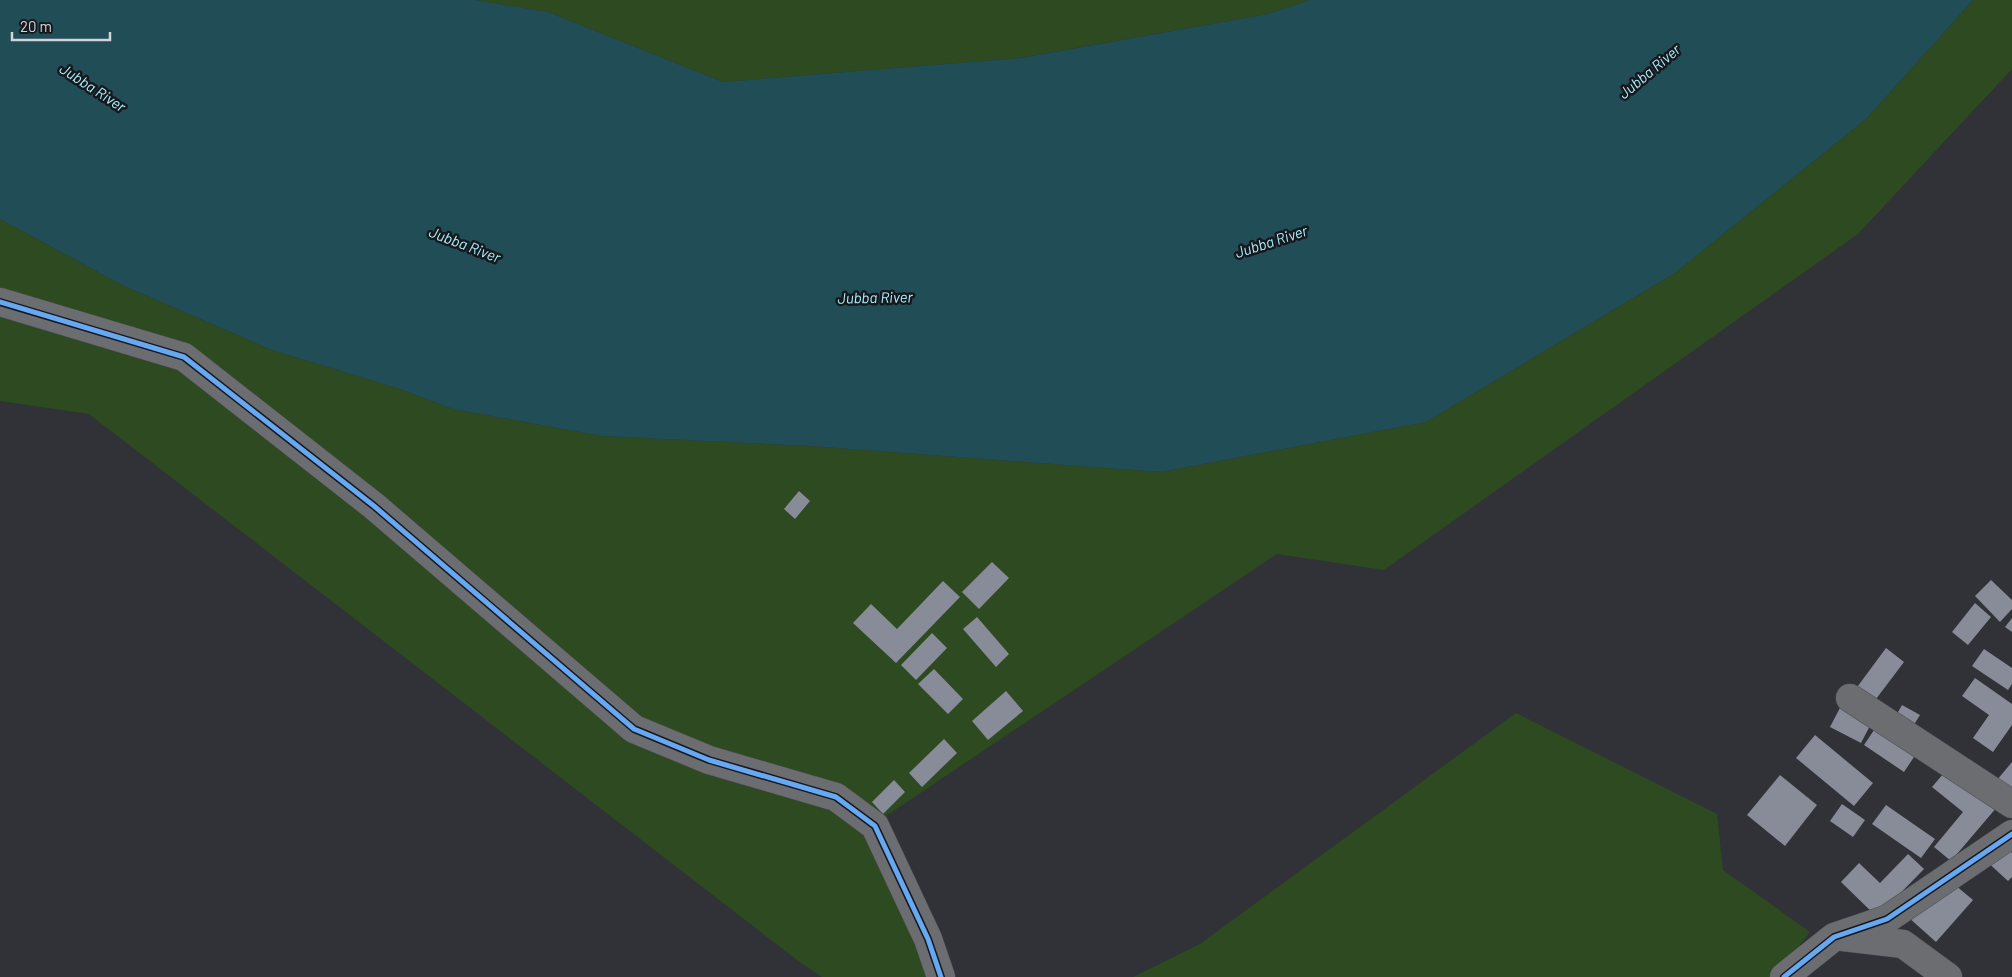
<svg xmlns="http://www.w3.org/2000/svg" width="2012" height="977" font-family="Barlow,sans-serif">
	<rect width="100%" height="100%" fill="#303238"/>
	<g fill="#2d4a20">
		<polygon points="475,0 1310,0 1268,14 1020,58 723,82 548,12"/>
		<polygon points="1973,0 2012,0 2012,69 1858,234 1384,570 1277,554 883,818 930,977 822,977 801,963 89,414 0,401 0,219 124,286 272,350 400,389 453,409 602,436 811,446 1161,472 1426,422 1675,273 1866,119"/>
		<polygon points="1516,713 1717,814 1723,870 1810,932 1775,977 1133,977 1200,944"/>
	</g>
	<polygon fill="#214d57" points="0,0 475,0 548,12 723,82 1021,58 1268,14 1310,0 1973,0 1866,119 1675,273 1426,422 1161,472 811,446 602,436 453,409 400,389 272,350 124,286 0,219"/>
	<g fill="#888b98">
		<polygon points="799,491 810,501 795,519 784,509"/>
		<polygon points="992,562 1009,578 979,609 962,592"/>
		<polygon points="1991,580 2012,600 2012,609 2000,622 1975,596"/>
		<polygon points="943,581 960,597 896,663 853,623 871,604 897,629"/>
		<polygon points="1975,603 1991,617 1968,645 1952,632"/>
		<polygon points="977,617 1009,654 996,667 963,629"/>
		<polygon points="2012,618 2012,632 2005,627"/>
		<polygon points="932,633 947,648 916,680 901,665"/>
		<polygon points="1886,648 1904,662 1870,707 1852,694"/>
		<polygon points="1984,649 2012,668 2012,684 2008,690 1972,666"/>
		<polygon points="934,669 963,699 948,714 918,684"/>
		<polygon points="1975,678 2012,704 2012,725 1993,752 1973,738 1989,715 1962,696"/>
		<polygon points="1006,691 1023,711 988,740 972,721"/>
		<polygon points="1842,704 1873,720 1861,743 1830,727"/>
		<polygon points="1902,705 1920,715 1910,731 1893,721"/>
		<polygon points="1880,721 1920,748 1904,772 1864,745"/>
		<polygon points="1815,735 1873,783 1854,806 1796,758"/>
		<polygon points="944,739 957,753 922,787 909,773"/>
		<polygon points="2012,762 2012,803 1992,786"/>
		<polygon points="1949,767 1997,807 1951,861 1934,847 1963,812 1932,787"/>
		<polygon points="1780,775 1817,805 1785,846 1747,815"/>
		<polygon points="894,780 905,792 883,814 872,802"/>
		<polygon points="1842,804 1865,820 1853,837 1830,821"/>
		<polygon points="1886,805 1935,839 1921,858 1872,824"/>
		<polygon points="2000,842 2012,853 2012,877 2008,881 1984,859"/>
		<polygon points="1908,854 1924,869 1877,917 1841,882 1859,863 1880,883"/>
		<polygon points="1949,880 1973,900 1936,942 1908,917"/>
	</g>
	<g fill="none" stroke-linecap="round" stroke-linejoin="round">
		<g stroke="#4d4f55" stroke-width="29">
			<g id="minor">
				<polyline points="0,302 184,357 374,506 634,729 709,760 836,797 875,826 928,939 941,977"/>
				<polyline points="1850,698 2012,804"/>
				<polyline points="1843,937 1903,944 1948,977"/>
				<polyline points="1784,977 1834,937 1887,919 2012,834"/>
			</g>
		</g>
		<use href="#minor" stroke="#6c6d71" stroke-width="28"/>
		<g stroke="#17181d" stroke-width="8">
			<g id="cycleway">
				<polyline points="0,302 184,357 374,506 634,729 709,760 836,797 875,826 928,939 941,977"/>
				<polyline points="1784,977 1834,937 1887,919 2012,834"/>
			</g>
		</g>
		<use href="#cycleway" stroke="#66a8f1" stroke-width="5"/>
	</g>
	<g text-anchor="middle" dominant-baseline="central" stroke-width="5" stroke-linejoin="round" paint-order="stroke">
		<g font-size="15" font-style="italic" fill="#a8effd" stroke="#17181d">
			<text transform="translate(1649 71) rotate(-40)">Jubba River</text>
			<text transform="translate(93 87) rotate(33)">Jubba River</text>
			<text transform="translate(1271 241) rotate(-18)">Jubba River</text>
			<text transform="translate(465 244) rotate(21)">Jubba River</text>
			<text transform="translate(875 297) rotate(-1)">Jubba River</text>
		</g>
	</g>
	<path d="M12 32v8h98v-8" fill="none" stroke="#d2d4dc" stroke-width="2.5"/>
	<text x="20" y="32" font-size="15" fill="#d2d4dc" stroke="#17181d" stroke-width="4" paint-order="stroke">20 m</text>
</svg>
